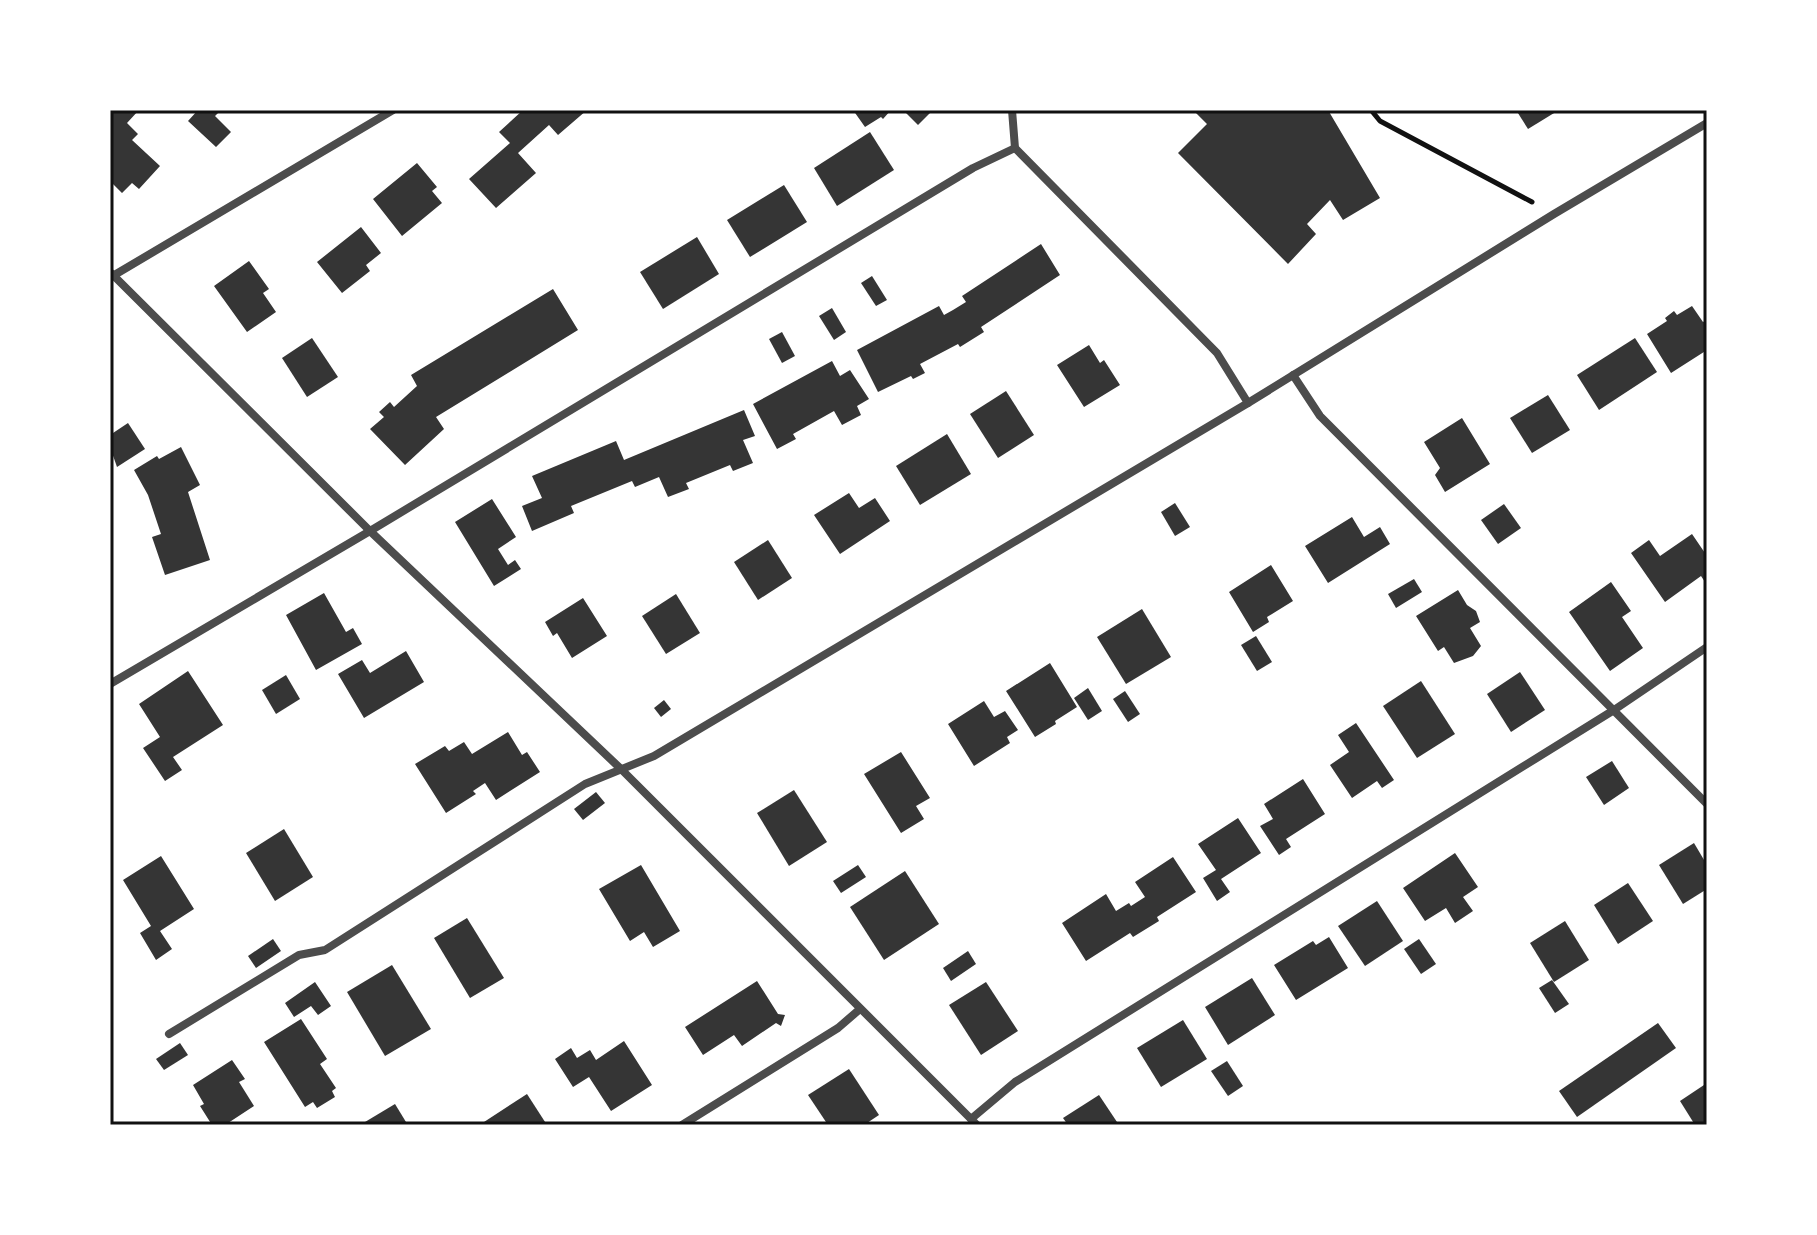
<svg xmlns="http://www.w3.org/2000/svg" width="1817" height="1235" font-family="Helvetica,sans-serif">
	<rect width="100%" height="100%" fill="#fff"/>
	<g fill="#353535">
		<polygon points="110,110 139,110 127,123 138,134 132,140 160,166 139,189 132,183 122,193 110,181"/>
		<polygon points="198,110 221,110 215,116 231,132 216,147 188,121"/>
		<polygon points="523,110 587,110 558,135 549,125 518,153 536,173 496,208 469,179 510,143 499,132"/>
		<polygon points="853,110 891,110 883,119 881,117 865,127"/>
		<polygon points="903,110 933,110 918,125"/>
		<polygon points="1193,110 1328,110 1380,198 1343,220 1330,200 1307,224 1316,234 1288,264 1178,153 1207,124"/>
		<polygon points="1516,110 1559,110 1528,129"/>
		<polygon points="870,132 894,170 837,206 814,168"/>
		<polygon points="417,163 437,187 432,191 442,203 402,236 373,199"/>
		<polygon points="784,185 807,222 750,257 727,220"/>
		<polygon points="361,227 381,253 366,265 370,271 342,293 317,262"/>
		<polygon points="697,237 719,274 663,309 640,272"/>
		<polygon points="1041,244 1060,275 981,327 984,332 960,347 958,344 920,364 925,373 913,379 911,376 878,392 857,350 939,306 944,315 953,310 966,302 962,296"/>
		<polygon points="249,261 269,289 263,293 276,312 247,332 214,286"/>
		<polygon points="872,276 887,300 876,306 861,283"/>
		<polygon points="553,289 578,330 436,417 444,429 405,465 370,429 384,417 379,412 390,402 394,407 417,386 411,375"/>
		<polygon points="1692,306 1703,322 1707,320 1707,350 1671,373 1647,334 1667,321 1665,318 1674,311 1677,315"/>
		<polygon points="832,308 846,332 834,340 819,316"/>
		<polygon points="782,332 795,356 782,363 769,339"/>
		<polygon points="312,338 338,377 307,397 282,358"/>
		<polygon points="1635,338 1657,372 1599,410 1577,375"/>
		<polygon points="1089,345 1100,363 1104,360 1120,385 1084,407 1057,365"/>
		<polygon points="832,361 840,376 850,370 869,399 857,406 861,415 842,425 834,411 793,434 796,439 777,449 753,404"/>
		<polygon points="1006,391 1034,435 998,458 970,414"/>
		<polygon points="1548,395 1570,430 1532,453 1510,418"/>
		<polygon points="744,410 755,436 743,440 753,463 733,471 730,465 686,483 689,489 668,497 659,477 635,487 632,481 571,506 574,513 532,531 522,506 542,498 532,476 616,441 624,460"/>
		<polygon points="1462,418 1490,464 1445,492 1435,475 1440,468 1424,442"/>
		<polygon points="128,423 145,449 117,467 110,447 110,435"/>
		<polygon points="947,434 971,474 920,505 896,466"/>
		<polygon points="181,447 200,485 188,492 210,560 165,575 152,537 161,534 148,495 134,470 157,456 159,459"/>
		<polygon points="849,493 859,508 875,498 890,521 840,554 814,515"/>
		<polygon points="492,499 516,537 498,549 508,565 515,560 521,569 494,586 455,522"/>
		<polygon points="1175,503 1190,527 1175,536 1161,512"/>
		<polygon points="1504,504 1521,528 1498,544 1481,520"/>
		<polygon points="1352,517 1364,537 1380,527 1390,544 1328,583 1305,546"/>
		<polygon points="1692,534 1707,556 1707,585 1701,576 1665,602 1631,553 1649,540 1660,556"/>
		<polygon points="768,540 792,578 758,600 734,562"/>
		<polygon points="1271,565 1293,601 1267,617 1269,622 1253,632 1229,592"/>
		<polygon points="1414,579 1422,592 1396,608 1388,594"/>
		<polygon points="1611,582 1631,611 1622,617 1643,648 1610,671 1569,612"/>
		<polygon points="1458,590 1467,605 1476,611 1480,622 1470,628 1481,646 1473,656 1454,663 1444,647 1438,651 1416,616"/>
		<polygon points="324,593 346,632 353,628 362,644 316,670 286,615"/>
		<polygon points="676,594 700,633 666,654 642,616"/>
		<polygon points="583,598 607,636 572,658 557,633 553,636 545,622"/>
		<polygon points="1142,609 1171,657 1126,684 1097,637"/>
		<polygon points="1256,636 1272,662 1257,671 1241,645"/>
		<polygon points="406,651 424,682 364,718 338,674 362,660 370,673"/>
		<polygon points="1050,663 1077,707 1055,721 1056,724 1035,737 1006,691"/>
		<polygon points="188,671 223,725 173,757 182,770 165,781 143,748 160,737 139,704"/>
		<polygon points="1520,672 1545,710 1511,732 1487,694"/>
		<polygon points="286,675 300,699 276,714 262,690"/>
		<polygon points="1421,681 1455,734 1417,758 1383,706"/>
		<polygon points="1088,688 1102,711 1088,720 1074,698"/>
		<polygon points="1125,691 1140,714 1128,722 1113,699"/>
		<polygon points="664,700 671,709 661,717 654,708"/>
		<polygon points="984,701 994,717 1005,711 1018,730 1007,737 1010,743 974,766 948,724"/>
		<polygon points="1356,723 1394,780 1382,788 1377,781 1352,798 1330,765 1349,752 1338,735"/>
		<polygon points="508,732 522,755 527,752 540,772 496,800 485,783 473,791 476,794 446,813 415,764 445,746 449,751 464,742 472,754"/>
		<polygon points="901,752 930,798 916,806 924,819 901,833 864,774"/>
		<polygon points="1612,761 1629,788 1604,805 1586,777"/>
		<polygon points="1303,779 1325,814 1286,839 1291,847 1279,855 1260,826 1273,819 1264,804"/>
		<polygon points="794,790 827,842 789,866 757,813"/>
		<polygon points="596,792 605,803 583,820 574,809"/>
		<polygon points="1238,818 1261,853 1221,879 1230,892 1217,901 1203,878 1216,870 1198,844"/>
		<polygon points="284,829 313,877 275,901 246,853"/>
		<polygon points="1694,843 1707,865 1707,889 1683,904 1659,865"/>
		<polygon points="1455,853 1478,887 1463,897 1473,911 1455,923 1446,908 1425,921 1403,888"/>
		<polygon points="161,856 194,909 160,931 172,949 156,960 140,933 151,926 123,880"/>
		<polygon points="1173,857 1196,892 1157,917 1159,921 1133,937 1130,933 1086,961 1062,923 1106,894 1116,911 1129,903 1131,906 1145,897 1135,882"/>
		<polygon points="641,865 680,931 653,947 644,932 630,941 599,889"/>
		<polygon points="858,865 866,877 841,893 833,881"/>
		<polygon points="905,871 939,924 884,960 850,907"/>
		<polygon points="1628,883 1653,921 1618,944 1594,905"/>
		<polygon points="1377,901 1403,941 1365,966 1338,926"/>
		<polygon points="467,918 504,978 470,998 434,938"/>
		<polygon points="1565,921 1589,960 1554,982 1530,943"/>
		<polygon points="1329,937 1348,968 1296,1000 1274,965 1313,941 1316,945"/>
		<polygon points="273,939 281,951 256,968 248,956"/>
		<polygon points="1419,939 1436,964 1421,974 1404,949"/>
		<polygon points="968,951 976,964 951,981 943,968"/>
		<polygon points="392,965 431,1029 385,1056 347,992"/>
		<polygon points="1252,978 1275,1015 1228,1045 1205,1007"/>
		<polygon points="1552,980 1569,1004 1555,1013 1539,988"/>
		<polygon points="757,981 778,1014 785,1015 781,1026 776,1023 742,1046 734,1035 703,1055 685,1027"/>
		<polygon points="315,982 331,1006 318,1015 311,1006 294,1017 285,1003"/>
		<polygon points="986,982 1018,1031 981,1055 949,1005"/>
		<polygon points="301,1019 327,1059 320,1064 336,1088 332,1091 335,1097 317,1108 313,1102 305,1107 264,1042"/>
		<polygon points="1183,1020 1207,1059 1161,1087 1137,1048"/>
		<polygon points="1658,1023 1676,1048 1577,1117 1559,1091"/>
		<polygon points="624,1041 652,1085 611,1111 589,1077 573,1087 555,1059 571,1048 577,1058 590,1050 596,1060"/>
		<polygon points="180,1043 188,1055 164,1070 156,1059"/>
		<polygon points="232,1060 245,1079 239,1082 254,1106 225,1125 212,1125 200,1106 204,1104 193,1085"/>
		<polygon points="1227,1061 1243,1086 1228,1096 1211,1071"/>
		<polygon points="849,1069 879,1115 864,1125 828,1125 808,1095"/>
		<polygon points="1707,1083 1707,1125 1695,1125 1680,1101"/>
		<polygon points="527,1094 547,1125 486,1125 484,1122"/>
		<polygon points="1099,1095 1119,1125 1068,1125 1063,1118"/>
		<polygon points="395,1104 406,1122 400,1125 366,1125 365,1122"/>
	</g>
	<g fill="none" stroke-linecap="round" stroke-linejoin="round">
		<polyline stroke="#111" stroke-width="5" points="1371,110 1380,121 1532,202"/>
		<g stroke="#4c4c4c" stroke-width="8">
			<polyline points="1012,110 1015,148 1217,353 1248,403"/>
			<polyline points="110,272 370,531 621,769 977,1125"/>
			<polyline points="111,277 393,110"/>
			<polyline points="1293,375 1320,416 1707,804"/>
			<polyline points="110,684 370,531 973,168 1015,148"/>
			<polyline points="169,1034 299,955 325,950 585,784 654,756 1248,403 1554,214 1707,123"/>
			<polyline points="971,1119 1015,1082 1614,710 1707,647"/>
			<polyline points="682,1125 838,1028 860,1009"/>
		</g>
	</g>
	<rect width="1817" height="1235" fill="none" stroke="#ffffff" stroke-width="224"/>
	<rect x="112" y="112" width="1593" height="1011" fill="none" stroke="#111" stroke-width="3"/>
</svg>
